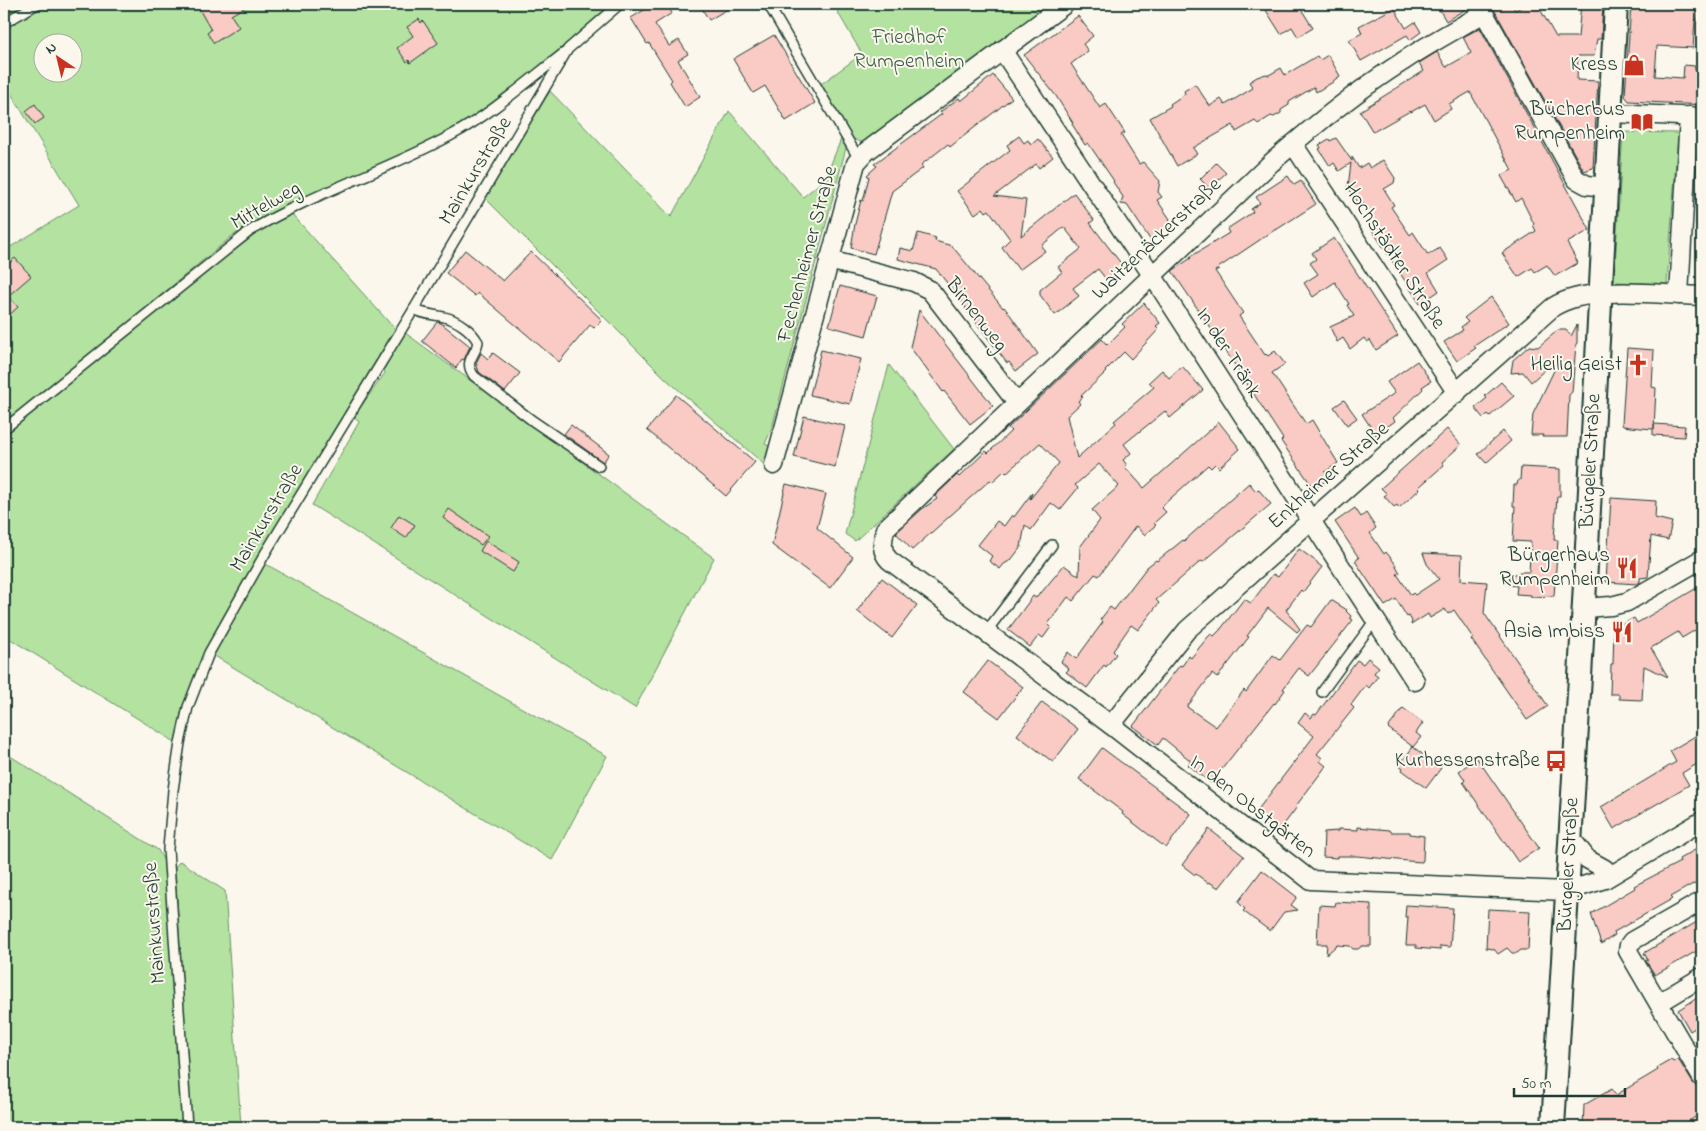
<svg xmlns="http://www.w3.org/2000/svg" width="1706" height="1131" font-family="'Indie Flower',sans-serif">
	<rect width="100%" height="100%" fill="#fbf7ec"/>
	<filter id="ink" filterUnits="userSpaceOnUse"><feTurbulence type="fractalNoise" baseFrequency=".02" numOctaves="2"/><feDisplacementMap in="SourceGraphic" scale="10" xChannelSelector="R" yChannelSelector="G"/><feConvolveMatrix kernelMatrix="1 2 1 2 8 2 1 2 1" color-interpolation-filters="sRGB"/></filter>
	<g filter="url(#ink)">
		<g fill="#b4e2a0" stroke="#6a906a" fill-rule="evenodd">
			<path d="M4 4H611L534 72 452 132 336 183 257 220 231 237 113 335 4 423V251L79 205 4 82ZM42 42H72V72H42Z"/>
			<polygon points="833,4 1051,4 927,95 864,143 853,139 821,84 862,54"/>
			<polygon points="550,91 671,217 729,111 803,197 825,179 841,139 846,148 772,428 765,444 771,447 766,466 666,379 485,198"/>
			<polygon points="1623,132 1678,133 1667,284 1614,282"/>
			<polygon points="291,213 395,329 297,491 206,652 182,709 175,742 4,635 4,434 220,261 271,223"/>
			<polygon points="404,332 714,558 635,708 312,505 359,422 354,416 385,373 384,369"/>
			<polygon points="889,365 954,449 855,541 845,534"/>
			<polygon points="264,563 607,756 552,860 213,655"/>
			<polygon points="4,752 158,850 164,861 183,1127 4,1127"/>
			<polygon points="180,861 225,891 241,1127 191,1127 175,867"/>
		</g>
		<g fill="#facac4" stroke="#1f3d34">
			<polygon points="209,4 250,4 231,15 239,27 214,43 207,33 211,30 199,9"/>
			<polygon points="654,4 666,4 672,13 655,24 669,46 679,40 688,54 678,60 700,97 685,107 670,82 672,80 649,43 647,44 631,18"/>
			<polygon points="699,4 736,4 709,20"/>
			<polygon points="1262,4 1298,4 1313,28 1298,37 1292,27 1281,34"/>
			<polygon points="1436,4 1468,4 1469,7 1446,21"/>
			<polygon points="1491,4 1512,4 1515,10 1528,4 1537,4 1556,37 1578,37 1581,4 1603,4 1601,39 1597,39 1594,56 1578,56 1577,80 1598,81 1593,168 1584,171"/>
			<polygon points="1631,4 1686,4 1686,7 1699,8 1698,20 1695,20 1693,48 1657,46 1655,76 1683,78 1684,65 1695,66 1695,70 1702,70 1702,105 1629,101 1625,96"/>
			<polygon points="1394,8 1406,28 1415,22 1421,32 1410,40 1407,35 1361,61 1349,40 1362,33 1359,26"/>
			<polygon points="1078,16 1093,36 1083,44 1088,51 1071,64 1100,108 1106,104 1125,133 1121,135 1139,164 1143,162 1160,181 1158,192 1162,197 1157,200 1170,219 1169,220 1171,224 1161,231 1163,233 1151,241 1127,205 1121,204 1123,197 1113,182 1114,181 1088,143 1085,145 1072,124 1073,123 1056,96 1024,55"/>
			<polygon points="419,19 421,23 423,21 438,43 410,63 409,60 407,62 397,48 413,36 407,27"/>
			<polygon points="1480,28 1590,230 1567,243 1578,263 1555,276 1547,265 1535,272 1532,268 1518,277 1502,253 1536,231 1533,225 1534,224 1521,198 1516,202 1501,176 1512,170 1470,92 1449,104 1451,109 1434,120 1425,104 1411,112 1410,111 1373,132 1360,111 1424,71 1419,63 1437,52 1446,67 1471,53 1463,37"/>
			<polygon points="774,35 815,103 786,121 765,86 753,93 733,59"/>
			<polygon points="1328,55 1340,76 1333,81 1333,82 1316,92 1314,87 1289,102 1289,105 1281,110 1281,113 1274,117 1271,116 1258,124 1255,121 1236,132 1233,125 1193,148 1197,154 1177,166 1150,118 1171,106 1170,104 1185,94 1184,91 1195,84 1210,106 1221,99 1225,105 1253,88 1249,82 1257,77 1266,74 1269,75 1281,68 1285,75 1317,56 1320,60"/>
			<polygon points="993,75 1012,98 950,147 948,144 921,165 923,168 892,191 874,254 851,248 855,224 861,200 863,201 869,177 867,175 877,166 874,164 942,114 940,112 959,98 961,101"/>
			<polygon points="35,104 44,118 35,124 26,111"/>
			<polygon points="1019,136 1024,143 1028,140 1031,145 1038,139 1053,157 1039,168 1036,164 994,196 1026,200 1021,236 1074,193 1094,220 1090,223 1123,266 1106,279 1098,269 1073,288 1079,296 1055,315 1040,295 1040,290 1062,272 1058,267 1081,249 1064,227 1041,246 1045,251 1019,270 1002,247 1010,239 989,210 986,212 983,208 975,214 957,191 1010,150 1007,145"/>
			<polygon points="1336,138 1352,161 1352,157 1359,168 1367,163 1370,168 1383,160 1395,178 1394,183 1384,189 1394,205 1391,207 1410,235 1413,232 1428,255 1440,248 1448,260 1428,273 1439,291 1420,304 1367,222 1373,218 1364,204 1358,203 1348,187 1351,163 1339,171 1334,163 1330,166 1319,149 1321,148 1319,145 1329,139 1330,141"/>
			<polygon points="1216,163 1226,173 1209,188 1200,179"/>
			<polygon points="1288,176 1294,185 1301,181 1316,204 1276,230 1276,229 1218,268 1219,269 1215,271 1243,313 1239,316 1265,355 1266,354 1268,356 1275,351 1285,364 1272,373 1306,424 1312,420 1338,463 1325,472 1330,478 1314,489 1281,441 1283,439 1212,330 1172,271 1191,258 1190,257 1229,233 1227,229 1253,212 1251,209 1260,203 1256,197"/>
			<polygon points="918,233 936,238 935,241 952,246 1003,308 1004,307 1011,316 1038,354 1016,371 1009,362 1007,363 965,308 966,307 936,269 898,259 900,248 913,251"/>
			<polygon points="1334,238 1398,336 1376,350 1370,340 1367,342 1364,338 1350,349 1343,338 1337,342 1330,327 1354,316 1347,305 1349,304 1335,282 1313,297 1304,283 1318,274 1310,263 1316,259 1312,253"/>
			<polygon points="465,250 503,281 531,252 602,320 594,328 590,325 559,362 478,293 475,296 446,273"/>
			<polygon points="15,258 31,276 8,296 18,307 4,320 4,268"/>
			<polygon points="840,286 877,296 866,336 829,326"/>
			<polygon points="1491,297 1509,323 1474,346 1476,348 1457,361 1444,342 1463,330 1461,327 1468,322 1464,318"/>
			<polygon points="1144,303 1160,323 1156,326 1159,329 1131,359 1124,352 1105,371 1106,372 1081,396 1083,397 1078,401 1080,404 1067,416 1077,458 1116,423 1114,421 1154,387 1149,382 1162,370 1169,378 1182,366 1203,390 1170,418 1165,411 1124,444 1131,453 1123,460 1127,465 1125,467 1144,488 1219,422 1240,449 1219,468 1215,464 1211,468 1208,465 1172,497 1161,507 1166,512 1154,523 1156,525 1144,535 1136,526 1099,576 1095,574 1073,601 1068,597 1048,624 1051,627 1043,638 1039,635 1030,647 1008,630 1033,596 1036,598 1040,592 1041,593 1064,565 1079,576 1080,547 1100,520 1092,510 1119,486 1099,464 1075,485 1078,488 1060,510 1051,503 1031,530 1025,525 1021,547 1011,560 1004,564 1000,569 989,561 992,556 978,545 997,521 1004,526 1012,515 1014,517 1032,493 1030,499 1059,463 1040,443 1006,473 1004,471 992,482 990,480 912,550 896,533 922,509 937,499 935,496 957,475 959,477 986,451 988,453 1011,431 1008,428 1102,339 1107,345 1125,327 1122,324"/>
			<polygon points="919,310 993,406 970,424 944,391 943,392 910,347"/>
			<polygon points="437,322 441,323 470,346 464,360 462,359 456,368 422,341"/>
			<polygon points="1577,325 1577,343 1576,344 1572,392 1569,395 1567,437 1542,437 1543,435 1531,435 1533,414 1561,356 1531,382 1523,372 1511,373 1513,360 1529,346 1538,347 1558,330 1566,330 1571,336"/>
			<polygon points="1627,348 1654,350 1652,387 1656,388 1654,429 1654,424 1685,426 1684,437 1653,435 1653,429 1630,427 1623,426 1622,424"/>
			<polygon points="821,350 861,359 850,404 810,395"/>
			<polygon points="481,353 488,359 493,353 520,373 505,392 479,372 476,363"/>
			<polygon points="1417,361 1431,381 1422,387 1423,389 1393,418 1395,421 1376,435 1362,414 1395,393 1387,382"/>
			<polygon points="1501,382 1514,396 1490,416 1488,414 1483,418 1475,408 1487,398 1485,396"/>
			<polygon points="676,395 755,462 726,496 647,430"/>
			<polygon points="1344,400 1357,418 1347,425 1334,407"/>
			<polygon points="804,416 845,426 835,467 794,457"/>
			<polygon points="571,425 609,454 603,462 564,434"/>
			<polygon points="1447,429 1461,445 1442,462 1444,465 1418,488 1420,489 1399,508 1397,505 1394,507 1384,496 1387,494 1381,488"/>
			<polygon points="1503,431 1511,441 1486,463 1478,454"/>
			<polygon points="1521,467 1560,469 1560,496 1557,496 1554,540 1558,540 1554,596 1531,597 1531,595 1516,594 1517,586 1509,585 1510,574 1519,574 1519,572 1529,572 1531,542 1513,541 1515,506 1513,506 1514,485 1517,485 1518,480 1520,480"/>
			<polygon points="1249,483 1256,491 1258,489 1271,504 1203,562 1201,561 1156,600 1159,603 1138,630 1131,625 1113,651 1116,654 1106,667 1104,665 1087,688 1066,672 1069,669 1061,662 1068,652 1076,659 1103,622 1100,620 1110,607 1114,610 1147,567 1156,560 1157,561 1183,540 1184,541"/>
			<polygon points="786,484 826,494 817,528 853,557 830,588 772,545"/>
			<polygon points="1611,498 1656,501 1655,518 1672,522 1668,540 1651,536 1648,577 1640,578 1640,582 1637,584 1606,582"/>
			<polygon points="1355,508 1361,517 1366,513 1376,528 1370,533 1384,554 1386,552 1394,562 1400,573 1397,574 1411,595 1413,593 1415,595 1439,579 1427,564 1423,553 1462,555 1461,580 1487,582 1484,613 1548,706 1527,720 1471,639 1473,638 1454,610 1448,614 1445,609 1430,618 1428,614 1411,625 1412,621 1409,616 1407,617 1396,599 1385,606 1355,561 1359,558 1335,522"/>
			<polygon points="449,509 488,536 481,545 443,518"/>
			<polygon points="399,515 415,525 406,538 391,528"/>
			<polygon points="486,541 519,562 513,572 480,551"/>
			<polygon points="1299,549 1317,562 1318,564 1322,567 1303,592 1301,590 1286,610 1300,629 1297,632 1268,608 1247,636 1249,637 1217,678 1212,674 1187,707 1216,727 1244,690 1246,692 1273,655 1280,660 1307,625 1311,627 1331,600 1347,610 1346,611 1351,616 1350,618 1353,620 1309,676 1299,668 1283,689 1285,690 1275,704 1274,703 1211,783 1188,765 1191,761 1163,738 1158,745 1133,726 1180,665 1182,666 1189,656 1191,658 1207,638 1211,634 1214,636 1220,630 1244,599 1251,603 1273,574 1278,577"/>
			<polygon points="882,578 917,605 892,638 857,611"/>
			<polygon points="1702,585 1702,614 1698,616 1702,626 1682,638 1678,632 1651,648 1668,677 1644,666 1642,700 1619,699 1619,694 1610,694 1611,664 1613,664 1614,629 1634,618 1637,623"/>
			<polygon points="1368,658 1379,667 1374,673 1378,676 1369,688 1366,685 1351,705 1354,708 1317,754 1322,758 1320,761 1326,766 1296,806 1297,807 1282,827 1280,826 1275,832 1253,816 1314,736 1298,723 1305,713 1311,718 1314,714 1316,715 1357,660 1363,664"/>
			<polygon points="988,661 1023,687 999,718 964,692"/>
			<polygon points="1042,702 1078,729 1053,762 1017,735"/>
			<polygon points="1403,708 1423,723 1416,733 1421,737 1413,747 1441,768 1426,788 1402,770 1403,768 1399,765 1413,747 1388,728"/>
			<polygon points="1702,732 1702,761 1682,773 1689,785 1614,829 1601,807 1676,762 1670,751"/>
			<polygon points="1102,748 1191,814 1166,848 1122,814 1123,812 1079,779"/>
			<polygon points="1477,758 1539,848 1518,862 1463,782 1465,780 1459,771"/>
			<polygon points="1358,827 1390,830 1391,832 1410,832 1410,834 1424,836 1423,860 1422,862 1408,861 1357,856 1337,856 1337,858 1323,857 1324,832 1338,831 1338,829 1358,830"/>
			<polygon points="1209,829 1244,856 1219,888 1209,882 1208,883 1196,874 1195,875 1182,865"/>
			<polygon points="1702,846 1702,880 1693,885 1693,884 1670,897 1672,899 1614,932 1615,935 1601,944 1591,914 1635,888 1634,886 1680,862 1679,859"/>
			<polygon points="1262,870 1297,897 1291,905 1298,910 1284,912 1270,931 1243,911 1245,909 1238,902"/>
			<polygon points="1336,902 1371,904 1371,946 1362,946 1358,949 1353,949 1350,946 1337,945 1326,955 1327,944 1317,944 1319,905 1335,906"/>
			<polygon points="1406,905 1453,908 1450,947 1440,946 1440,950 1416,948 1416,945 1406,945 1408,917 1405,917"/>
			<polygon points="1488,909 1530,911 1528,950 1521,950 1517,953 1512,953 1507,948 1498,954 1494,949 1486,948"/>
			<polygon points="1702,919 1702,948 1655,975 1646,961 1648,960 1644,953"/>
			<polygon points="1702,995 1702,1024 1690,1031 1678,1010"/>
			<polygon points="1678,1059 1693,1083 1699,1088 1702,1093 1702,1113 1679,1127 1673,1127 1669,1121 1659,1127 1583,1127 1584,1105 1612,1089 1616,1095 1658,1070 1657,1068 1671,1060 1673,1062"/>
		</g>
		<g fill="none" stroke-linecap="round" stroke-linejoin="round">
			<g stroke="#1f3d34" stroke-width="12">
				<g id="service">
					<polyline points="768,4 859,159"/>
					<polyline points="4,23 37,4"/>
					<path d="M414 309C424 315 433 314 444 317 458 320 472 331 478 342 475 358 463 360 474 376L533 421 599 466"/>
					<path d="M4 429 250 231C313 193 385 171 450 136 490 115 528 81 564 53"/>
					<polyline points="986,632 1052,545"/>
					<polyline points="1322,692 1375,620"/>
					<polyline points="187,1127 168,849 173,790 180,743 188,707 209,653 266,552 414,309 568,49 620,4"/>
				</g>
			</g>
			<g stroke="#1f3d34" stroke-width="21">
				<g id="minor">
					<polyline points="1479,4 1576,179 1587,185 1606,187"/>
					<path d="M1484 13C1457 29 1428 44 1402 62 1355 92 1313 126 1271 163L885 529C883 540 880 551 889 560L1111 725 1310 880 1567 891 1605 879 1702 821"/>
					<polyline points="1002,50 1152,275 1415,681"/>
					<polyline points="1611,113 1702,117"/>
					<polyline points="1293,144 1457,393"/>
					<polyline points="829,260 914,282 930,290 1017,403"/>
					<polyline points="1679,295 1689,116"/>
					<polyline points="774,465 856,163 867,151 1065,4"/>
					<polyline points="1584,608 1611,606 1627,602 1702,559"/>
					<path d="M1111 725 1187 630 1553 307C1589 284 1659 295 1702 296"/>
					<polyline points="1570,837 1587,859 1605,869"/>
					<polyline points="1702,901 1632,941 1629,945 1628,951 1702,1078"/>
					<polyline points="1659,1003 1702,977"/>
				</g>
			</g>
			<g stroke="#1f3d34" stroke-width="26">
				<polyline id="tertiary" points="1553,1127 1580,677 1616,4"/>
			</g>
			<use href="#service" stroke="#fbf7ec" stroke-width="9"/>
			<use href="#minor" stroke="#fbf7ec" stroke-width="18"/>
			<use href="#tertiary" stroke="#fbf7ec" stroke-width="22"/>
		</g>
	</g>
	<defs>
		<g id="shop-bare" transform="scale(1.725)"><path d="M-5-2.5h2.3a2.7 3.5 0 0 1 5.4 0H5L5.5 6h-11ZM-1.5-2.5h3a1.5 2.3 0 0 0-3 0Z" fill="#c8321e" stroke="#fbf7ec" stroke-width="2.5" paint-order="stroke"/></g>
		<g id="library-bare" transform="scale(1.725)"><path d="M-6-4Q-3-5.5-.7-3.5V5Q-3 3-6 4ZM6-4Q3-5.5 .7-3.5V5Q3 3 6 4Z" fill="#c8321e" stroke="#fbf7ec" stroke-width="2.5" paint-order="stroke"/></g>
		<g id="church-bare" transform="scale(1.725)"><path d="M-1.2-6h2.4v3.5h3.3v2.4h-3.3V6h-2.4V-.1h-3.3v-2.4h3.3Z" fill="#c8321e" stroke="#fbf7ec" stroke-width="2.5" paint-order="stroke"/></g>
		<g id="restaurant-bare" transform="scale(1.725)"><path d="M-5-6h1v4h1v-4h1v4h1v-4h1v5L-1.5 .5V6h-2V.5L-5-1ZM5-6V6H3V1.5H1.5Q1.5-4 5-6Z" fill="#c8321e" stroke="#fbf7ec" stroke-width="2.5" paint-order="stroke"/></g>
		<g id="bus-bare" transform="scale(1.725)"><path d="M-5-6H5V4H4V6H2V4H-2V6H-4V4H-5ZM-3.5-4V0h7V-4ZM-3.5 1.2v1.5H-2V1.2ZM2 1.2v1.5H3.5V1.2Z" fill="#c8321e" stroke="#fbf7ec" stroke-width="2.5" paint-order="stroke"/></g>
	</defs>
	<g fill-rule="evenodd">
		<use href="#shop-bare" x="1634" y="65"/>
		<use href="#library-bare" x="1642" y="122"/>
		<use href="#church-bare" x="1638" y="365"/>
		<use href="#restaurant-bare" x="1627" y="568"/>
		<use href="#restaurant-bare" x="1622" y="632"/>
		<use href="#bus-bare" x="1556" y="761"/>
	</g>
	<g text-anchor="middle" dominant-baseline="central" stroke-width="4" stroke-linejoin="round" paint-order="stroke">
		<g font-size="21" fill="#3d5e4a" stroke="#fbf7ec">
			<text x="909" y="38">Friedhof<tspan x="909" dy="24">Rumpenheim</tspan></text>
		</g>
		<g font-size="21" fill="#1f3d34" stroke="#fbf7ec" text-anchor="end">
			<text x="1618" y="65">Kress</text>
			<text x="1625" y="110">Bücherbus<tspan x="1625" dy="24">Rumpenheim</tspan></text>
			<text x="1622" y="365">Heilig Geist</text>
			<text x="1610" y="556">Bürgerhaus<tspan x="1610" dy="24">Rumpenheim</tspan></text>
			<text x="1605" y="632">Asia Imbiss</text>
			<text x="1540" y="761">Kurhessenstraße</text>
		</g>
		<g font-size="21" fill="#1f3d34" stroke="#fbf7ec">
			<text transform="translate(476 171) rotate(-59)">Mainkurstraße</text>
			<text transform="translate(266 206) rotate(-30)">Mittelweg</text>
			<text transform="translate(1157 239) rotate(-43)">Waitzenäckerstraße</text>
			<text transform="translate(808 254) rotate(-75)">Fechenheimer Straße</text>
			<text transform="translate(1394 256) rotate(57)">Hochstädter Straße</text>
			<text transform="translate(976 315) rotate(52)">Birnenweg</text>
			<text transform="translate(1228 353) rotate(57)">In der Tränk</text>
			<text transform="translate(1591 461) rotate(-87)">Bürgeler Straße</text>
			<text transform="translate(1329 476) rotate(-41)">Enkheimer Straße</text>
			<text transform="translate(267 518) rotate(-59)">Mainkurstraße</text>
			<text transform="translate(1252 807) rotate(38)">In den Obstgärten</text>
			<text transform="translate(1569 865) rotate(-87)">Bürgeler Straße</text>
			<text transform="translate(155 923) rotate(-94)">Mainkurstraße</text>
		</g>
	</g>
	<rect width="1706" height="1131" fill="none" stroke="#fbf7ec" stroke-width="20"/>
	<rect x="10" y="10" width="1686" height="1111" fill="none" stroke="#1f3d34" stroke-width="2" filter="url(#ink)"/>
	<g transform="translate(58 58) rotate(325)"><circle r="24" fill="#fbf7ec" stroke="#a3ada2"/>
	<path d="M0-4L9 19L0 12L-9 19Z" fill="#c8321e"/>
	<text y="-8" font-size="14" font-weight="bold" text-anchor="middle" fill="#1f3d34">N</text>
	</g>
	<path d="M1514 1088v8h111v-8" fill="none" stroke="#1f3d34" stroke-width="2.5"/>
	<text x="1521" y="1088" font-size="15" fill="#1f3d34" stroke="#fbf7ec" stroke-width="4" paint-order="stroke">50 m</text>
</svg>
